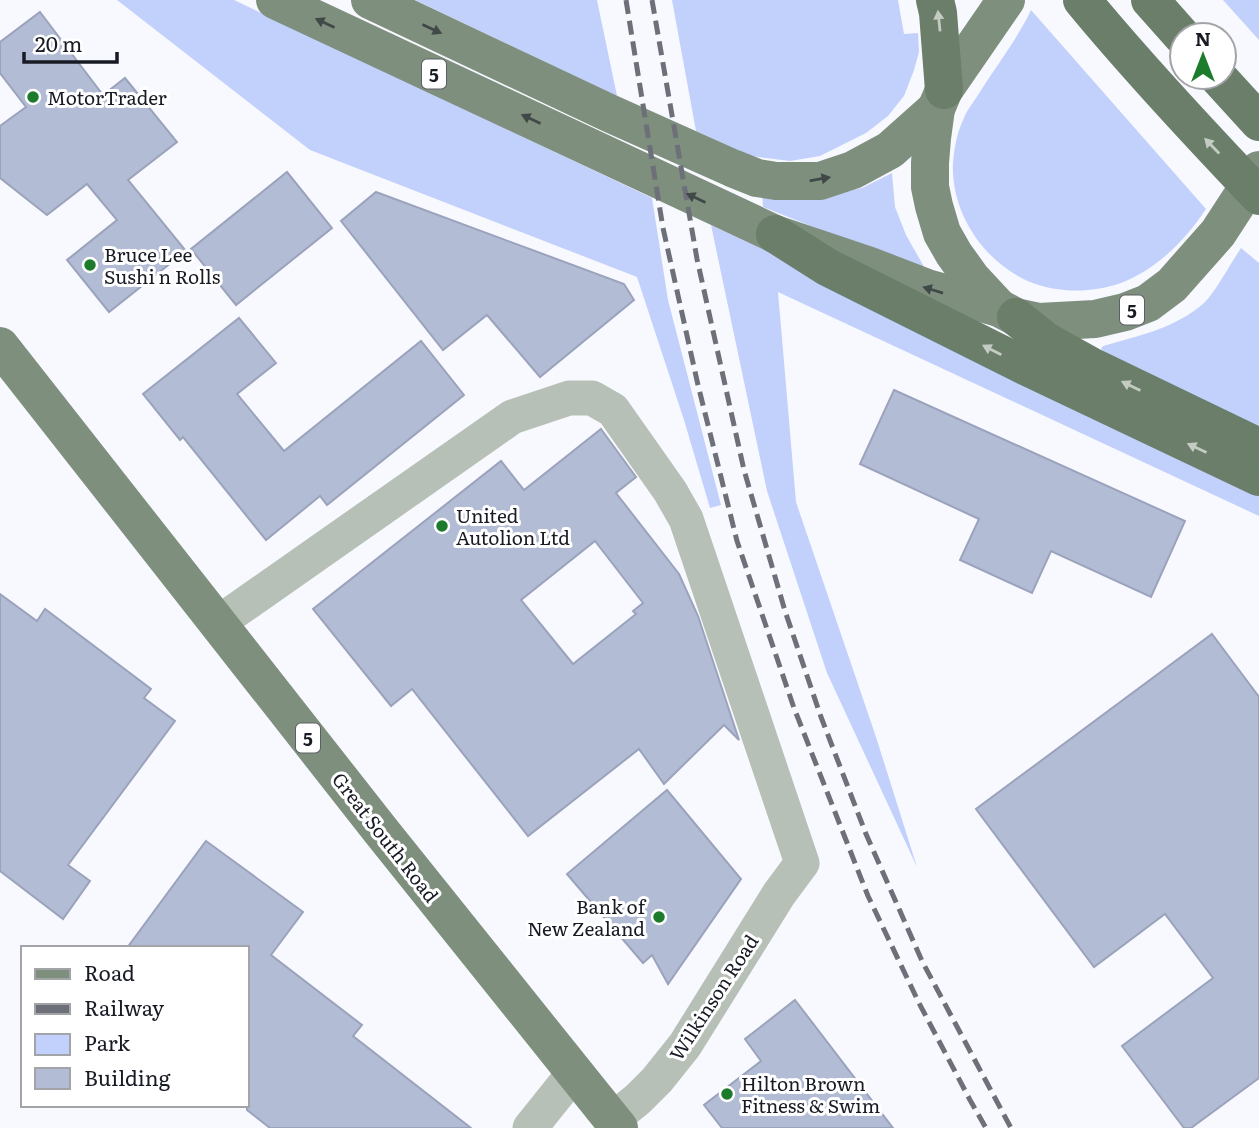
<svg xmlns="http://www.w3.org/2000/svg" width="1259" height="1128" font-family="Literata,serif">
	<rect width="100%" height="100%" fill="#f8f9ff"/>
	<g fill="#c2d0fc">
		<polygon points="117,0 234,0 652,198 668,300 721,505 710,508 684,420 637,277 310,150"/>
		<polygon points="415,0 597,0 617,96"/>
		<polygon points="672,0 898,0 904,34 918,33 919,52 914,70 904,96 888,116 866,133 820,156 790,161 750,156 696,131"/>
		<polygon points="1223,0 1259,0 1259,40"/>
		<path d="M1031 10 1206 209C1185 241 1155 271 1118 284 1091 293 1057 293 1030 282 985 263 951 214 953 164 954 149 957 132 964 118 967 110 973 103 978 95 994 69 1018 38 1031 10Z"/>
		<polygon points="892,173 895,207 906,235 927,272 763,207 762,194 801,199 862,188"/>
		<polygon points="711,225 760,247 1259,491 1259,516 778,292 796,502 876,737 917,867 827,673 767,491"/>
		<path d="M1241 248 1259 263V436L1114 359 1101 349 1103 346C1138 336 1176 328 1204 303 1215 293 1232 261 1241 248Z"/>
	</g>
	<g fill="#b3bcd5" stroke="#9ba3bc" stroke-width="2" fill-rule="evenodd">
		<polygon points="40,12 103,95 125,78 177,142 128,180 186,251 109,312 67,260 117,220 87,184 47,215 0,178 0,126 26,107 0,73 0,42"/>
		<polygon points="287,172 332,228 236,305 191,249"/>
		<polygon points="376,192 624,284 634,300 540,377 487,315 443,350 341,221"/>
		<polygon points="239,318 276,363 237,394 284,451 421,341 464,395 327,505 320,496 266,540 183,437 180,440 143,394"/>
		<polygon points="894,390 1185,521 1151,597 1051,551 1032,593 960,560 979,519 860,464"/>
		<path d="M601 429 636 477 616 493 679 574 698 616 739 740 724 725 664 784 639 749 528 836 412 689 391 706 313 609 501 461 524 490ZM595 541 643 603 633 611 636 614 573 664 521 600Z"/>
		<polygon points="0,594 37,621 45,609 151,689 144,698 175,721 68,865 90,881 63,919 0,871"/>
		<polygon points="1212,634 1259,697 1259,1078 1191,1128 1184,1128 1122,1046 1213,978 1165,914 1094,967 976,809"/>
		<polygon points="667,790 741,879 668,984 652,955 643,963 567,874"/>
		<polygon points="206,841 303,912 271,955 362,1025 353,1036 471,1128 270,1128 247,1110 247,948 127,948"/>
		<polygon points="795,1000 893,1128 722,1128 704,1105 761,1061 745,1039"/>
	</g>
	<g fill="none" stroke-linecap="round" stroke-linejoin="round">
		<g stroke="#b7c0b7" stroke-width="35">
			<polyline points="218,623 512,417 569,398 592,398 613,410 670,491 686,519 802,863 779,894 685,1045 657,1080 638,1099 612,1120"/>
			<polyline points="530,1128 574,1073"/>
		</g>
		<g stroke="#7e8f7e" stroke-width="38">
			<polyline points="275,0 775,234 870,266 927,288 999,308"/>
			<polyline points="370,0 609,113 732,168 757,178 776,181 820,181 853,170 890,150 936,109"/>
			<polyline points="1006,0 944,90 936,109 932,138 930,163 930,187 934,206 942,233 954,254 972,279 999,308 1016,317 1039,322 1095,319 1125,312 1148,303 1172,285 1218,233 1259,170"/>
			<polyline points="0,346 381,831 619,1128"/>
		</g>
		<g stroke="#6a7e6a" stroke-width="38">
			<polyline points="935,0 938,13 944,90"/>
			<path d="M1082 0C1138 68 1198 132 1259 196"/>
			<polyline points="1150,0 1182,36"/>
			<polyline points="1218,77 1259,122"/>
			<polyline points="775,234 827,267 1025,366 1259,477"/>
			<polyline points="1016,317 1046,341 1091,366 1259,447"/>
		</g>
		<g stroke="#6d7078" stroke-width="5" stroke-dasharray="14 7" stroke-linecap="butt">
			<polyline points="626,0 663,228 698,385 737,541 794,708 868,896 919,1003 970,1100 986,1128"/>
			<polyline points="652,0 697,259 744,470 785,611 821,717 866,834 922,961 1011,1128"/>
		</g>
	</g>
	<defs><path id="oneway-solid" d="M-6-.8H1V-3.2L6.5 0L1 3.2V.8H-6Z" transform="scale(1.75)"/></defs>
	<g fill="#c3cbc3">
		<use href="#oneway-solid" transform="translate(939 21) rotate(-96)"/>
		<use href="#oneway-solid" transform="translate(1212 146) rotate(-134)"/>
		<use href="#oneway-solid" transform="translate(992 350) rotate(-153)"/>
		<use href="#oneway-solid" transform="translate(1131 386) rotate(-154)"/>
		<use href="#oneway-solid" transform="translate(1197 448) rotate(-155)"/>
	</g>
	<g fill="#414948">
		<use href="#oneway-solid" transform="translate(325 23) rotate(-155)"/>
		<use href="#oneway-solid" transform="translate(432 29) rotate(25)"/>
		<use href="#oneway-solid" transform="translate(531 119) rotate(-155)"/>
		<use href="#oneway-solid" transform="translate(820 179) rotate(-10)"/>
		<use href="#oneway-solid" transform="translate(696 198) rotate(-155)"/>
		<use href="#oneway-solid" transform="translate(933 290) rotate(-163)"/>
	</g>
	<g fill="#1d7b2c" stroke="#fff" stroke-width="2.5">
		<circle cx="33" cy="97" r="7"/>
		<circle cx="90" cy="265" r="7"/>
		<circle cx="442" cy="526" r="7"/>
		<circle cx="659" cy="917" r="7"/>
		<circle cx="727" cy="1094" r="7"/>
	</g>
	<g text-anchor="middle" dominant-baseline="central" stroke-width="6" stroke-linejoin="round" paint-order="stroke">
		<g fill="#fff" stroke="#5d5f66" stroke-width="2">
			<rect x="422" y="59.5" width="24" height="29" rx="5"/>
			<rect x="1120" y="295.5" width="24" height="29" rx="5"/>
			<rect x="296" y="723.5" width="24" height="29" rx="5"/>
		</g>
		<g font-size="18" font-weight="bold" fill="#181b24">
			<text x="434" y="74">5</text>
			<text x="1132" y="310">5</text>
			<text x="308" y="738">5</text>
		</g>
		<g font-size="19" fill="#181b24" stroke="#fff" text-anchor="start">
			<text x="47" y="97">MotorTrader</text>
			<text x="104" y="254">Bruce Lee<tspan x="104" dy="22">Sushi n Rolls</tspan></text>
			<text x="456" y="515">United<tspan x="456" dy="22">Autolion Ltd</tspan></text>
			<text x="645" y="906" text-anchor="end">Bank of<tspan x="645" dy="22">New Zealand</tspan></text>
			<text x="741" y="1083">Hilton Brown<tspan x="741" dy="22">Fitness &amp; Swim</tspan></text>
		</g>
		<g font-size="19" fill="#181b24" stroke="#fff">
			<text transform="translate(386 837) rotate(52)">Great South Road</text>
			<text transform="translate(713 997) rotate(-57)">Wilkinson Road</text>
		</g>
	</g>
	<rect x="21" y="946" width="228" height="161" fill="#ffffff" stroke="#a3a4a7" stroke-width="2"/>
	<rect x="35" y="969" width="35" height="10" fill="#7e8f7e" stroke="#a3a4a7" stroke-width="2"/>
	<text x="84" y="981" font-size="21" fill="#181b24">Road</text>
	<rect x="35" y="1004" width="35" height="10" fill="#6d7078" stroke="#a3a4a7" stroke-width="2"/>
	<text x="84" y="1016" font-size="21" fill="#181b24">Railway</text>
	<rect x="35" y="1034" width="35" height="21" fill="#c2d0fc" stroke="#a3a4a7" stroke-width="2"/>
	<text x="84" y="1051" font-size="21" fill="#181b24">Park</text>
	<rect x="35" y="1068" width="35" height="21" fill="#b3bcd5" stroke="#a3a4a7" stroke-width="2"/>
	<text x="84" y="1086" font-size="21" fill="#181b24">Building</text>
	<g transform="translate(1203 56)"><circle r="33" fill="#ffffff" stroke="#a3a4a7" stroke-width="2"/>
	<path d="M0-5L12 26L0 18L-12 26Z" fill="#1d7b2c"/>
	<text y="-10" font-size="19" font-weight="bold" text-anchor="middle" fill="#181b24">N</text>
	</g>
	<path d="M24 52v10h93v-10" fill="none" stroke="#181b24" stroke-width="3.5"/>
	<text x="35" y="52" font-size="21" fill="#181b24" stroke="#ffffff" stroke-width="5" paint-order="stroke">20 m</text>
</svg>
